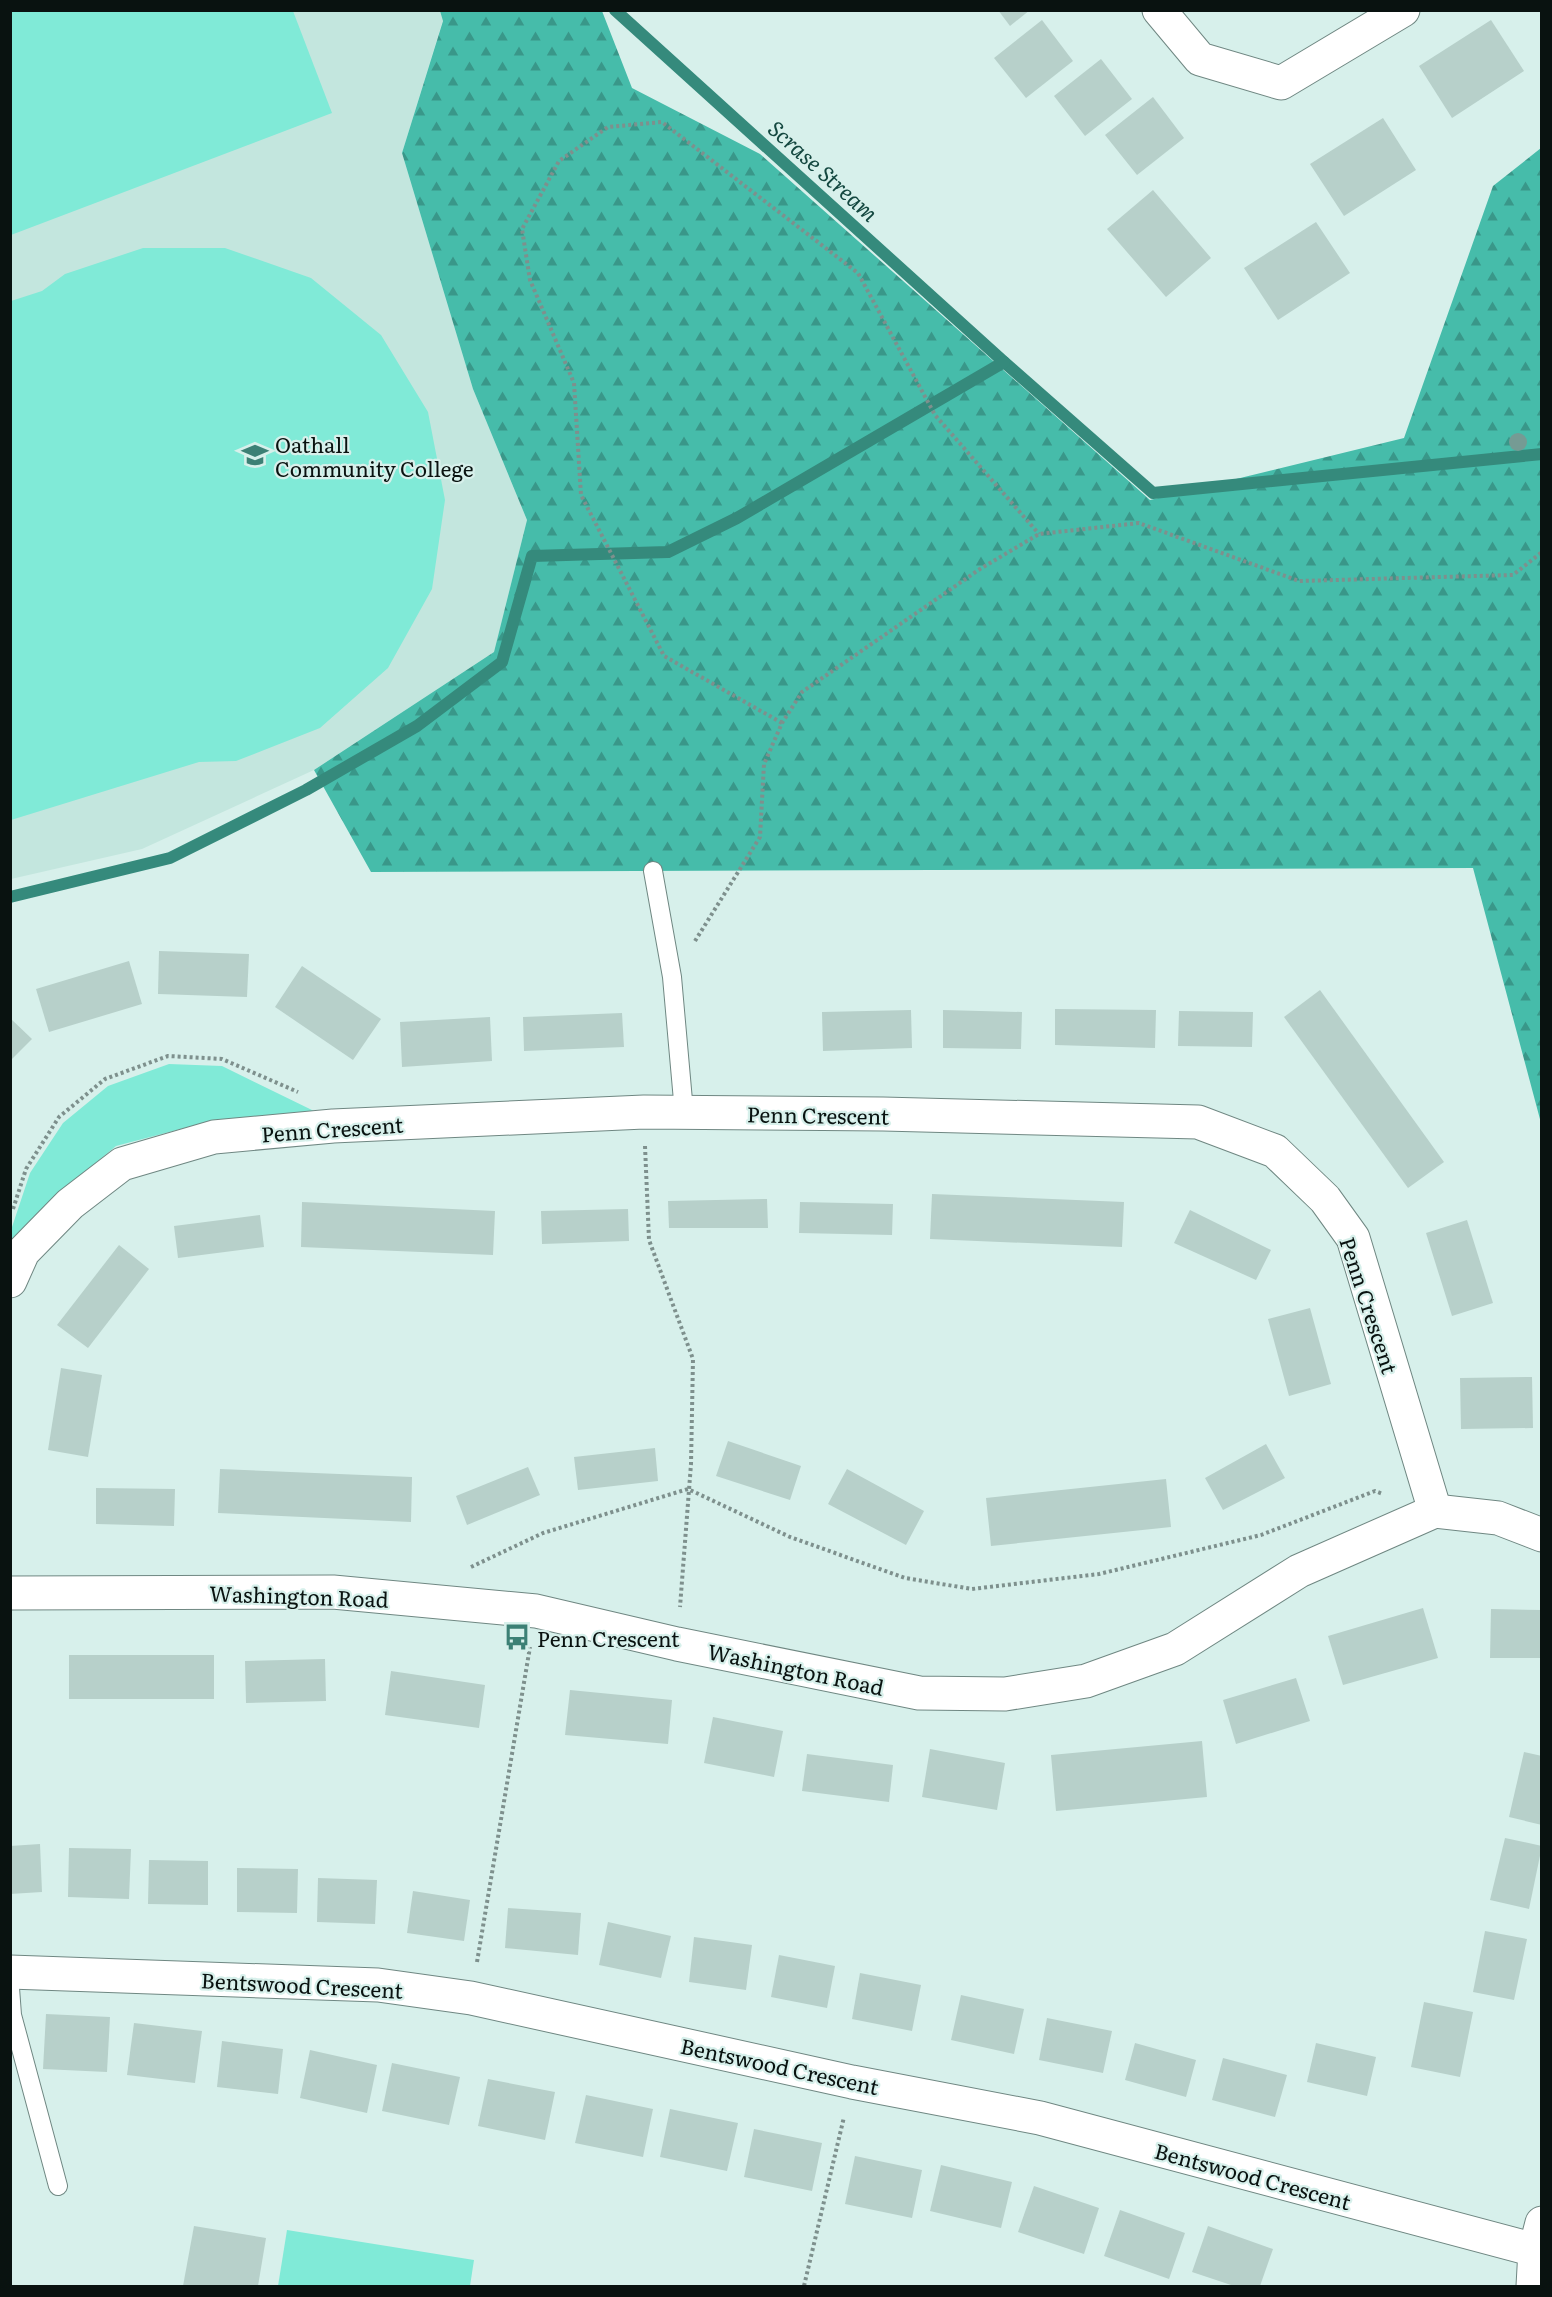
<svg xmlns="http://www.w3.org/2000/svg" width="1552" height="2297" font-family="Literata,serif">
	<defs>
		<pattern id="forest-firs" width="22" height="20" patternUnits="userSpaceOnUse" patternTransform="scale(1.5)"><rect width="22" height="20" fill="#46bcaa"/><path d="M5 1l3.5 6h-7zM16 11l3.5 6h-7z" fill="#399789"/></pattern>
	</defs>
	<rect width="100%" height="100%" fill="#d7f0eb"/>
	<polygon fill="#c3e6de" points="10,11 440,11 443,20 402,153 473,389 527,520 494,652 314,770 142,849 11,879"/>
	<g fill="#80ead7">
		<polygon points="11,10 293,11 332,113 11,235"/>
		<polygon points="143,248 225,248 311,278 381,335 428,412 445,500 432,589 388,668 320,728 236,761 199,762 11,820 11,301 42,291 65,274"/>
		<polygon points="169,1064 222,1066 314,1111 211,1121 116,1146 62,1191 13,1240 11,1238 11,1230 30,1173 63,1123 108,1086"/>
		<polygon points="287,2230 474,2260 470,2286 278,2286"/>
	</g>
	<polygon fill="url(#forest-firs)" points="440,11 602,11 632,88 760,154 1150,500 1404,438 1493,186 1541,148 1541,1123 1473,868 371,872 314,770 494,652 527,520 473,389 402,153 443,21"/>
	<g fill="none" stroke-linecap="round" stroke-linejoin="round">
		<g stroke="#358a7c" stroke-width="12">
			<polyline points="615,10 1004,362 1153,493 1542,454"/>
			<polyline points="10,897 170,858 306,790 417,726 502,662 532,556 668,552 737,518 1004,362"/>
		</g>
	</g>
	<g fill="#b7d0ca">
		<polygon points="998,10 1030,10 1010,26"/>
		<polygon points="1042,20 1073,61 1026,98 994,58"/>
		<polygon points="1491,20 1524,71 1452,118 1419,66"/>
		<polygon points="1101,59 1132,99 1085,136 1054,96"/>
		<polygon points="1153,97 1184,138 1137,175 1105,135"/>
		<polygon points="1383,118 1416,170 1344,216 1310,164"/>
		<polygon points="1153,190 1211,258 1166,297 1107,229"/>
		<polygon points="1316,222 1350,273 1278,320 1244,268"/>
		<polygon points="159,951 249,954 247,997 158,994"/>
		<polygon points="129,961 142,1004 49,1032 36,989"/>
		<polygon points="302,966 381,1019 353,1060 275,1007"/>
		<polygon points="1320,990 1444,1162 1408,1188 1284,1017"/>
		<polygon points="1055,1009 1156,1010 1155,1048 1055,1045"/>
		<polygon points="911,1010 912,1048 823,1051 822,1012"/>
		<polygon points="943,1010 1022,1012 1021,1049 943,1048"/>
		<polygon points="1179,1011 1253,1012 1252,1047 1178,1046"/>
		<polygon points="622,1013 624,1047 524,1051 523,1017"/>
		<polygon points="490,1017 492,1061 402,1067 400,1022"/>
		<polygon points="10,1018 32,1039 10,1061"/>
		<polygon points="932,1194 1124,1202 1122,1247 930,1239"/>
		<polygon points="767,1199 768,1228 669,1228 668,1201"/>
		<polygon points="302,1202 495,1211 493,1255 301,1247"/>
		<polygon points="800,1202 893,1204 892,1235 799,1233"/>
		<polygon points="628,1209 629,1241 542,1244 541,1211"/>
		<polygon points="1190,1210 1271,1250 1256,1280 1174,1243"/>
		<polygon points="260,1215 264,1247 178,1258 174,1226"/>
		<polygon points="1467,1220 1493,1303 1452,1316 1426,1233"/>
		<polygon points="119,1245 149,1269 88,1348 57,1325"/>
		<polygon points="1310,1308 1331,1384 1289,1396 1268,1319"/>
		<polygon points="61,1368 102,1375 88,1457 48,1450"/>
		<polygon points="1532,1377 1533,1428 1461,1429 1460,1378"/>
		<polygon points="728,1441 801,1466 790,1500 716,1476"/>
		<polygon points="1266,1444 1285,1478 1223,1510 1205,1478"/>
		<polygon points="655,1448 658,1481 578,1490 574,1457"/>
		<polygon points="528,1467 540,1495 467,1525 456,1496"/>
		<polygon points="220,1469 412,1477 411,1522 218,1513"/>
		<polygon points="847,1469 924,1511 906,1545 828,1504"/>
		<polygon points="1166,1479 1171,1527 991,1546 986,1498"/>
		<polygon points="96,1488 175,1489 174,1526 96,1524"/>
		<polygon points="1423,1608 1438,1658 1343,1685 1328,1636"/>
		<polygon points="1491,1609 1542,1610 1542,1658 1490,1658"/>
		<rect x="69" y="1655" width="145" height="44"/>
		<polygon points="325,1659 326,1701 246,1703 245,1661"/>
		<polygon points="391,1671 485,1685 479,1728 385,1715"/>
		<polygon points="1296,1678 1310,1721 1236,1744 1223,1700"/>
		<polygon points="570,1690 672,1700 668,1744 565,1735"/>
		<polygon points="713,1717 783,1731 774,1777 704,1763"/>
		<polygon points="1202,1741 1207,1797 1056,1811 1051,1755"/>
		<polygon points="930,1749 1005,1763 997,1810 922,1797"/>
		<polygon points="1524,1752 1542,1756 1542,1825 1509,1817"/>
		<polygon points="807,1754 893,1765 889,1802 802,1791"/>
		<polygon points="1505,1838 1542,1846 1529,1909 1490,1900"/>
		<polygon points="40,1844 42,1892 10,1894 10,1846"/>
		<polygon points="69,1848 131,1849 129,1899 68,1897"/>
		<polygon points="149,1860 208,1861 208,1905 148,1904"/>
		<polygon points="237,1868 298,1869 297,1913 237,1912"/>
		<polygon points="318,1878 377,1880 375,1924 317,1922"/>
		<polygon points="413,1891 470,1900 464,1941 407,1933"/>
		<polygon points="508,1908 581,1913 578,1955 505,1948"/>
		<polygon points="608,1922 671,1936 661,1978 599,1965"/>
		<polygon points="1485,1931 1527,1939 1514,2000 1473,1992"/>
		<polygon points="694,1937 752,1945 746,1990 689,1982"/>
		<polygon points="779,1955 835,1966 827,2008 771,1997"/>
		<polygon points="860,1973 921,1985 912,2031 852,2019"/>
		<polygon points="961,1995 1024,2009 1014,2054 951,2040"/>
		<polygon points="1424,2002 1473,2012 1460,2077 1411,2067"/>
		<polygon points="46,2014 110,2017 107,2072 43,2069"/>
		<polygon points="1047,2018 1112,2031 1103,2073 1039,2060"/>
		<polygon points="134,2023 202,2031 195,2083 127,2075"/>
		<polygon points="222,2041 283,2049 278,2094 217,2087"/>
		<polygon points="1135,2043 1196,2060 1186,2097 1125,2080"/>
		<polygon points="1316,2043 1376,2057 1367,2096 1307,2082"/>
		<polygon points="310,2050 377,2065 367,2113 300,2098"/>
		<polygon points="1223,2058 1287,2075 1275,2117 1212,2100"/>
		<polygon points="392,2063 460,2077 449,2125 382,2111"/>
		<polygon points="488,2079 555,2092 545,2140 478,2126"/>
		<polygon points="586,2095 653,2109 643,2157 575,2143"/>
		<polygon points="670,2109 738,2123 727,2171 660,2157"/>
		<polygon points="754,2129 822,2143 812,2191 744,2177"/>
		<polygon points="855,2156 922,2170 912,2218 845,2204"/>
		<polygon points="941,2165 1012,2182 1001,2228 930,2211"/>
		<polygon points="1034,2186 1099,2208 1084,2254 1018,2232"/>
		<polygon points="1120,2210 1185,2233 1169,2279 1104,2256"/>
		<polygon points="194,2226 266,2238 258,2286 183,2286"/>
		<polygon points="1208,2226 1273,2249 1260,2286 1234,2286 1192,2272"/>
	</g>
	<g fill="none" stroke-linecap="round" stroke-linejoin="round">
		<g stroke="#6f8782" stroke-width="20">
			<g id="service">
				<polyline points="653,871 672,977 684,1112"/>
				<polyline points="10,1988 12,2015 58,2186"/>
			</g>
		</g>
		<g stroke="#6f8782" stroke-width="35">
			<g id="minor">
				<polyline points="1159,10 1200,59 1281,83 1403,10"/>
				<polyline points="10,1281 23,1252 70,1204 122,1164 214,1137 333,1126 644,1112 883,1114 1198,1122 1275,1151 1325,1199 1353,1238 1435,1511"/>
				<polyline points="10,1593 333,1592 536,1611 677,1644 919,1693 1005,1694 1086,1681 1175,1649 1299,1571 1435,1511 1498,1518 1542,1535"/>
				<polyline points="10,1972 378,1985 471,1998 852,2082 1040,2118 1535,2250"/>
				<polyline points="1533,2286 1535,2250 1542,2223"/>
			</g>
		</g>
		<g stroke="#7e908d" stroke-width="4" stroke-dasharray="3 3" stroke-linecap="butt">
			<polyline points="782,723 664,656 581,495 574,383 530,280 522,229 559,161 608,127 662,122 858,273 935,415 1039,534"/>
			<polyline points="695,941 760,837 764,764 782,723 802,692 980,569 1039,534 1139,523 1299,581 1513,575 1542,552"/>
			<polyline points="645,1146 649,1240 693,1359 691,1464 680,1607"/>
			<polyline points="13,1209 26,1169 59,1117 105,1079 168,1056 222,1059 298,1092"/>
			<polyline points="471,1567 543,1533 688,1489 790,1537 905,1578 972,1589 1099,1574 1261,1535 1375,1491 1383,1494"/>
			<polyline points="477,1962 530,1647"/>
			<polyline points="804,2286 844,2117"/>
		</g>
		<use href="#service" stroke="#fff" stroke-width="18"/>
		<use href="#minor" stroke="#fff" stroke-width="33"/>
	</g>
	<circle fill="#759b94" cx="1518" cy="442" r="9"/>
	<defs>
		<g id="school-bare" transform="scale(2.07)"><path d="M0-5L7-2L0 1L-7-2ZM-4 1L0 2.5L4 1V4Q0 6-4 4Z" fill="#3c8075" stroke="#d7f0eb" stroke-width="2.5" paint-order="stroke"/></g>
		<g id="bus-bare" transform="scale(2.07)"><path d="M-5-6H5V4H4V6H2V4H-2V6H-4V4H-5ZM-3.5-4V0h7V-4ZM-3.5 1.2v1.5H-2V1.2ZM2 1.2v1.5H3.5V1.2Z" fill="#3c8075" stroke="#d7f0eb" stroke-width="2.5" paint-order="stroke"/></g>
	</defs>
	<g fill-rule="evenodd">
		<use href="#school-bare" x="255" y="455"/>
		<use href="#bus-bare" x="517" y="1637"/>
	</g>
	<g text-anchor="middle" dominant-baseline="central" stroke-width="4.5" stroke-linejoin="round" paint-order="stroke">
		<g font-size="21" fill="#091210" stroke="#d7f0eb" text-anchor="start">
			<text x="275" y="443">Oathall<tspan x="275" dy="24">Community College</tspan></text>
			<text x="537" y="1637">Penn Crescent</text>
		</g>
		<g font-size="21" fill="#091210" stroke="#d7f0eb">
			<text transform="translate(818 1114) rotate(1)">Penn Crescent</text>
			<text transform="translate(332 1128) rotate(-4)">Penn Crescent</text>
			<text transform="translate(1370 1305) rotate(72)">Penn Crescent</text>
			<text transform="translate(299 1595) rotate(2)">Washington Road</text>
			<text transform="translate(796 1668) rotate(12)">Washington Road</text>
			<text transform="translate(302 1984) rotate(3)">Bentswood Crescent</text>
			<text transform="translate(780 2065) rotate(12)">Bentswood Crescent</text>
			<text transform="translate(1253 2175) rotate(15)">Bentswood Crescent</text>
		</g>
		<g font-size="22" font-style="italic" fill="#144840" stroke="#d7f0eb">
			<text transform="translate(824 170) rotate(42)">Scrase Stream</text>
		</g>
	</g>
	<rect width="1552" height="2297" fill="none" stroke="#091210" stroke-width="24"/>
</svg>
